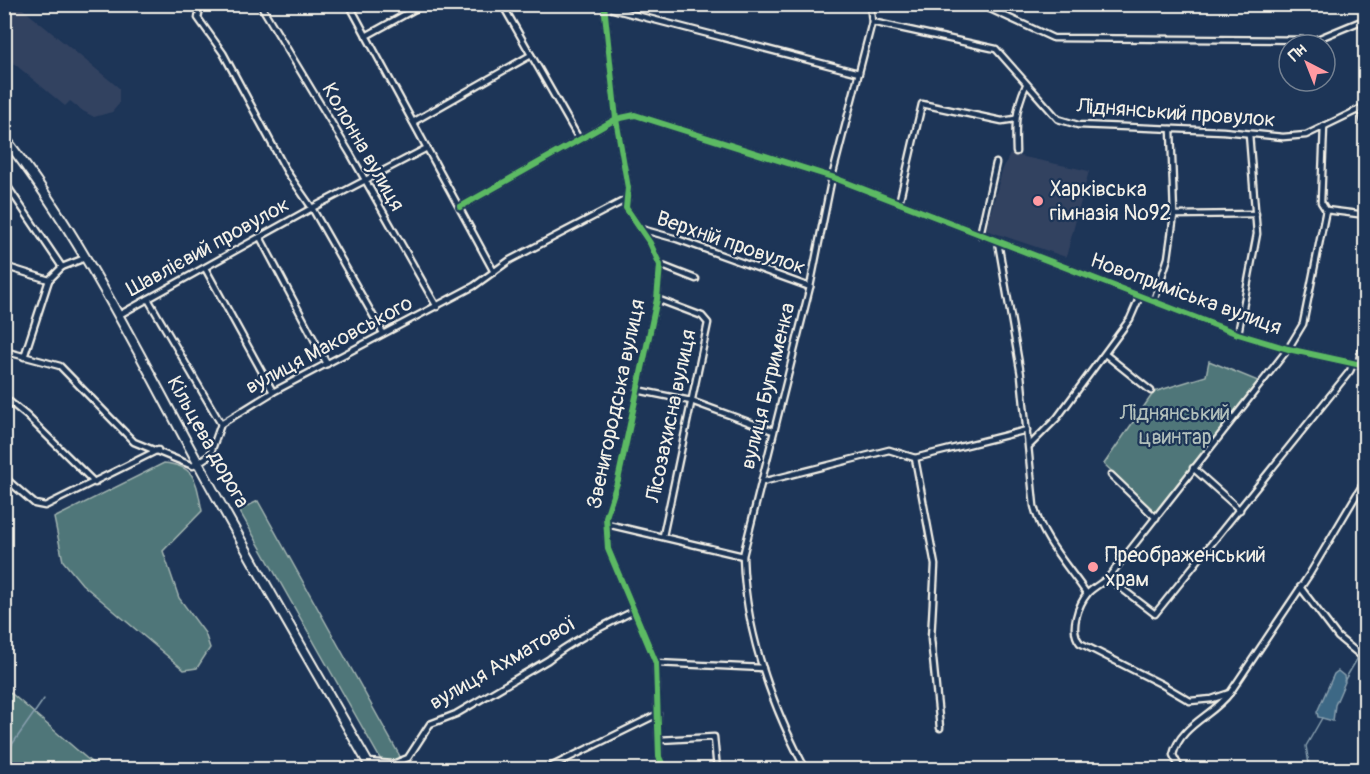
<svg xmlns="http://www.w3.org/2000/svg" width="1370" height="774" font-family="Pangolin,sans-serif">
	<rect width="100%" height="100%" fill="#1d3557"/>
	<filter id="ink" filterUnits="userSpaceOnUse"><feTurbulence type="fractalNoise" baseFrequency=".0167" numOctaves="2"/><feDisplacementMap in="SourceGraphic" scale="12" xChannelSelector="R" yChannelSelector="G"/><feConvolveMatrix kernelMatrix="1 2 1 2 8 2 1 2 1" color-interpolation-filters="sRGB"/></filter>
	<g filter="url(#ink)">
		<g fill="#334261">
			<polygon points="4,5 18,5 107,78 119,88 119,104 112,112 94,117 83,111 70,101 65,106 5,56"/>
			<polygon points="1010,154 1089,171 1066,257 986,230 1002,171"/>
		</g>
		<g fill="#4f7679" stroke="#a2b4b0" stroke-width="1.5">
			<polygon points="1209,361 1258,381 1155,512 1104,464 1154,392 1206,376"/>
			<path d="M164 463C197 466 196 482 202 511L163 551 179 598 205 633 210 648 197 668 184 670 82 584 63 561 54 518Z"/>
			<polygon points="258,501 407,769 386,769 239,510"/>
			<polygon points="5,688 99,769 5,769"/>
		</g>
		<polygon fill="#3e6785" stroke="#879ead" stroke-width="1.5" points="1338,671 1344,676 1345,682 1335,705 1333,721 1318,717 1317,712 1334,674"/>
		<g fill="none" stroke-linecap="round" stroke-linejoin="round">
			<g stroke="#879ead" stroke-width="1.5">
				<polyline points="1361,652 1366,645"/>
				<polyline points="1344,681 1359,656"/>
				<polyline points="4,756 44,699"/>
				<polyline points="1310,770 1306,746 1322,718"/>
			</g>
			<g stroke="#f4f1e8" stroke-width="9">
				<g id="minor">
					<polyline points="203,4 200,8 198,18 223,53 287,172 312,208 383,333"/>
					<polyline points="260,4 351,155 437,307"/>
					<polyline points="349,4 494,272"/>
					<polyline points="502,4 579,139"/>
					<polyline points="604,4 616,119 628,188 626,208 650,243 660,265 657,299 618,480 606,517 608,549 656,663 659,757 665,770"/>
					<polyline points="979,4 1053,38 1315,40 1366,19"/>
					<polyline points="605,7 859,73"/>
					<polyline points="872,22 996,49 1058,119 1078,125 1223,131 1283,137 1306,135 1366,106"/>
					<polyline points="366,36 424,4"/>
					<polyline points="1361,108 1366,131"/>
					<polyline points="413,122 531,55"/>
					<polyline points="1324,126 1321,202 1326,210"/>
					<path d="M1016 152C1015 125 1015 110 1026 85"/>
					<polyline points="4,181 62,267"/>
					<polyline points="899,203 922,104 1002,121 1015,119"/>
					<polyline points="460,207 616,119 635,115 832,177 1238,334 1288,349 1366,366"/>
					<polyline points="1174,215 1256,214"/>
					<polyline points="641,229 677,239 810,287"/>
					<polyline points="980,235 996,163"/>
					<polyline points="260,237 327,364"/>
					<path d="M998 242 1021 375 1034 506C1042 539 1068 566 1087 594"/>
					<polyline points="660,265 696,279"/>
					<polyline points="4,266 49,280 62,267 85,258"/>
					<polyline points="205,268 273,392"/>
					<polyline points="148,299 221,424"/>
					<polyline points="657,299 702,316 708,323 663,536"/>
					<polyline points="1154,301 1168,258 1174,215 1171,129"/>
					<polyline points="119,315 312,208 427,148"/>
					<polyline points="1238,334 1257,234 1249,134"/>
					<polyline points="4,351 60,366 134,442 193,466 210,455 221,424 273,392 474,286 510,260 627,199"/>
					<polyline points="1105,354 1151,391"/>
					<polyline points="24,357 49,280"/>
					<polyline points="1358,365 1366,329"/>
					<polyline points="637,390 691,401 773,431"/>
					<polyline points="4,397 27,416 95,483"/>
					<polyline points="1029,446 1057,418 1130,319 1140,296"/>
					<polyline points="915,458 935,565 931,639 940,728"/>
					<polyline points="1193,468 1240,510"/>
					<polyline points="1111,475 1156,518"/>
					<polyline points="4,477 35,504 45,506 158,450"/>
					<polyline points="762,482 889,450 915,458 1027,430"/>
					<polyline points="607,524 743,556"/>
					<polyline points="1108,578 1155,614 1350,371 1353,364"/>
					<polyline points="1300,587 1338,637 1366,660"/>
					<polyline points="656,663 763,668"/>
					<path d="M1230 693 1212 699 1190 701 1161 684 1080 643C1069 630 1078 605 1088 593 1094 587 1102 583 1108 578L1288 349 1303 324 1326 210 1366 215"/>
					<polyline points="659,740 714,737 717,770"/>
					<path d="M368 762 393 764 408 758 430 724 456 714 548 660C574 639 604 626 634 611"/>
					<polyline points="544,770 658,714"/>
					<path d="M806 770C771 704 745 630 743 556L810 287 832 177 872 22 870 4"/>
					<path d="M1181 770 1173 755C1180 725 1213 716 1230 693L1309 575 1366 479"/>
				</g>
			</g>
			<g stroke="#f4f1e8" stroke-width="12">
				<path id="trunk" d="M4 137C82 237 137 351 197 461 253 565 314 667 372 770"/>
			</g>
			<use href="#minor" stroke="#1d3557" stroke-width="4.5"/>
			<use href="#trunk" stroke="#1d3557" stroke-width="8"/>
			<g stroke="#1d3557" stroke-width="10">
				<g id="cycleway">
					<polyline points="604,4 616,119 628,188 626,208 650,243 660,265 657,299 618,480 606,517 608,549 656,663 659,757 665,770"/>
					<polyline points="460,207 616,119 635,115 832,177 1238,334 1288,349 1366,366"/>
				</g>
			</g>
			<use href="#cycleway" stroke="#5cba63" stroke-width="6"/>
		</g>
	</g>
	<g fill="#ff9aa2" stroke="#1d3557" stroke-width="2">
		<circle cx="1038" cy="201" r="6"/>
		<circle cx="1093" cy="567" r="6"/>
	</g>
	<g text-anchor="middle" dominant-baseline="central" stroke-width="4.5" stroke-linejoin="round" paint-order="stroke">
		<g font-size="21" fill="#f4f1e8" stroke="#1d3557">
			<text transform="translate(1176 113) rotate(4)">Ліднянський провулок</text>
			<text transform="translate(363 147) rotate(60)">Колонна вулиця</text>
			<text transform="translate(731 243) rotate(19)">Верхній провулок</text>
			<text transform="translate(208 247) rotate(-29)">Шавлієвий провулок</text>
			<text transform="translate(1186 294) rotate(20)">Новоприміська вулиця</text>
			<text transform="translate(329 345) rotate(-28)">вулиця Маковського</text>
			<text transform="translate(768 386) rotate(-76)">вулиця Бугрименка</text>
			<text transform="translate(616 404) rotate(-78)">Звенигородська вулиця</text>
			<text transform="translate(671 416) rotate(-78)">Лісозахисна вулиця</text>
			<text transform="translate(208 442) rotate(61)">Кільцева дорога</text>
			<text transform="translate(503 663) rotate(-30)">вулиця Ахматової</text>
		</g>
		<g font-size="21" fill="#f4f1e8" stroke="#1d3557" text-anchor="start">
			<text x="1050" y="189">Харківська<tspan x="1050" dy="24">гімназія №92</tspan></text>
			<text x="1105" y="555">Преображенський<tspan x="1105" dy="24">храм</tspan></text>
		</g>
		<g font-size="21" fill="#b2c0bc" stroke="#1d3557">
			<text x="1175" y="413">Ліднянський<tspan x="1175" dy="24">цвинтар</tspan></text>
		</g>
	</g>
	<rect width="1370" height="774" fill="none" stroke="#1d3557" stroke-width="24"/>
	<rect x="12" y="12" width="1346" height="750" fill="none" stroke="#f4f1e8" stroke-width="2" filter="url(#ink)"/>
	<g transform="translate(1307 63) rotate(318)"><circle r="28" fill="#1d3557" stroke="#738091" stroke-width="1.5"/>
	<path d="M0-4.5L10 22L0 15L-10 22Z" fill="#ff9aa2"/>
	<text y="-9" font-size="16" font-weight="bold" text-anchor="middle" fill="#f4f1e8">Пн</text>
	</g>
</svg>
